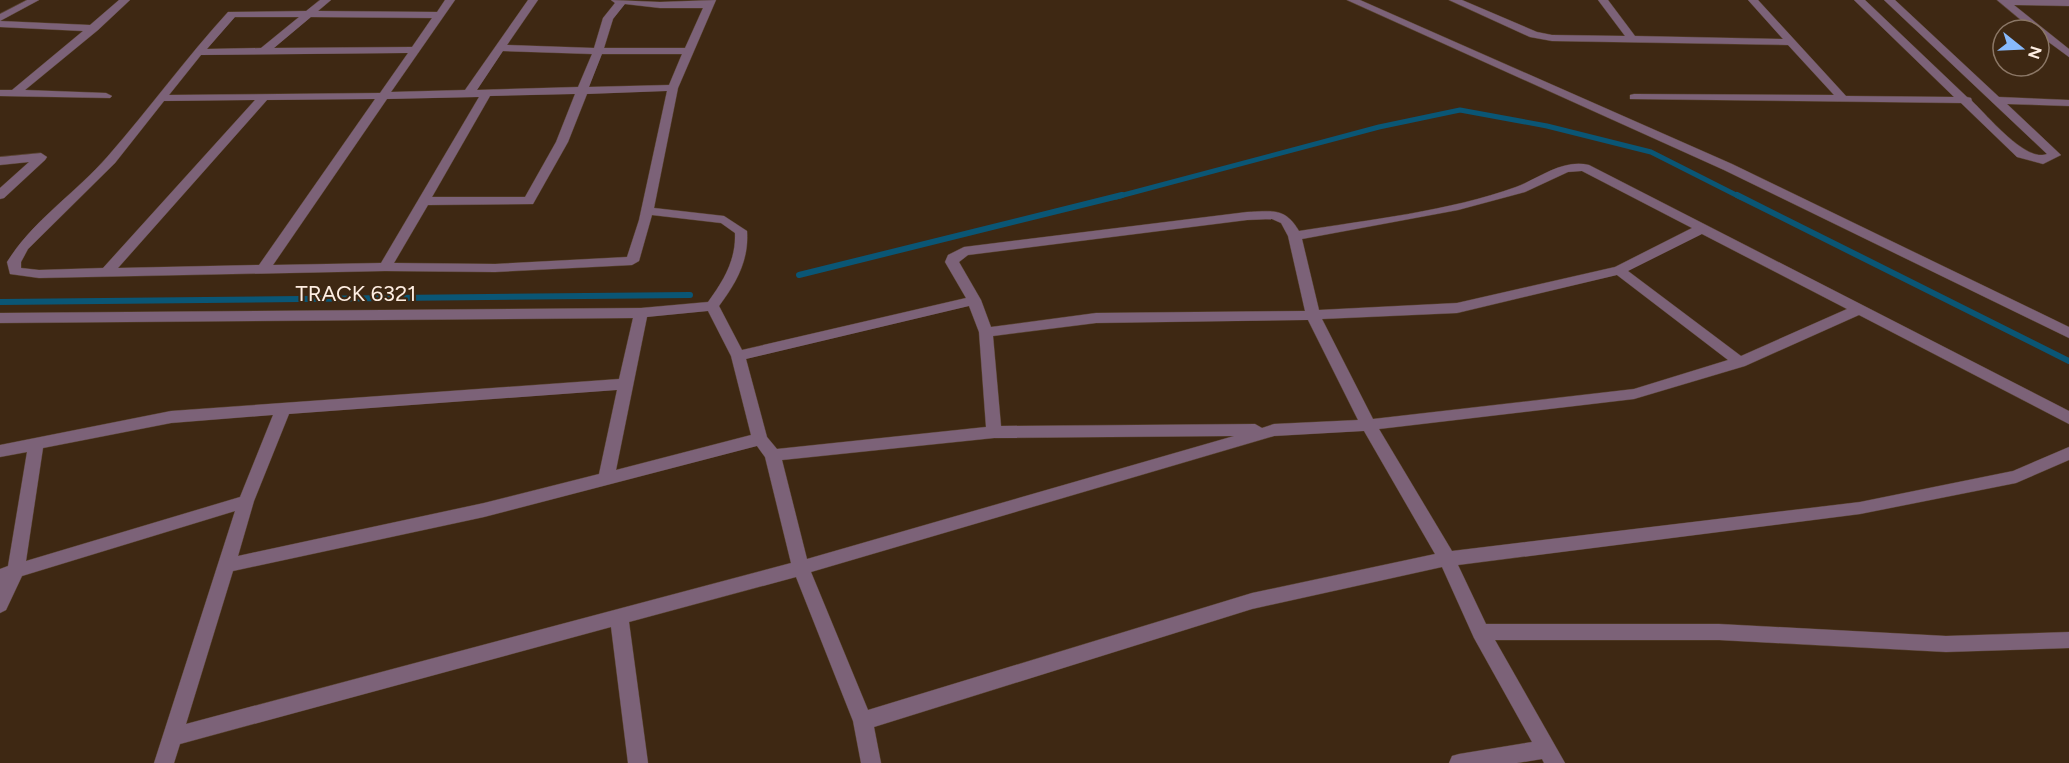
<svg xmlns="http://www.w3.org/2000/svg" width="2069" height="763" font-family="Figtree,sans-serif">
	<rect width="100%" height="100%" fill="#3e2813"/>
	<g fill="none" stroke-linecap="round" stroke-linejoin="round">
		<polyline stroke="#0a5675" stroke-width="5" points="1116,197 1379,127 1460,110 1547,126 1651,152 1740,197"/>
		<g stroke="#0a5675" stroke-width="6">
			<polyline points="1737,195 2069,361"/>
			<polyline points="799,275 1122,195"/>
			<polyline points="0,302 690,295"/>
		</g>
		<g stroke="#594430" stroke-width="1">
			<g id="minor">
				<polygon points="27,0 39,0 0,21 90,25 119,0 130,0 98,30 25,90 106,93 112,96 110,98 0,96 0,90 12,90 83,31 0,27 0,14"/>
				<path d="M320 0H331L318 11 437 12 445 0H455L391 92 465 90 528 0H538L507 45 594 48 603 18 615 3 611 0 660 2 716 0 678 88 654 208 724 216 747 231C749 261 736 283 719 306L742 350 966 298 945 262 948 255 964 247 1247 212C1272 211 1285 207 1299 231 1368 220 1450 211 1516 187 1540 178 1562 159 1589 165L2069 411V424L1859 315 1745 366 1634 399 1379 429 1452 551 1860 502 2013 471 2069 447V460L2016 483 1860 514 1458 565 1486 624H1719L1946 636 2069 632V648L1946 652 1719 640H1495L1565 763H1544L1542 759 1517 763H1449L1452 756 1459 754 1532 742 1474 638 1442 567 1252 609 874 727 881 763H861L853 721 796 577 629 622 648 763H628L611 627 180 744 174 763H154L235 511 22 576 6 610 0 613V569L8 566 27 452 0 457V445L171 411 619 379 633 318 0 323V313L641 308 708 302C724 280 736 260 735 233L721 223 652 215 639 261 632 265 495 272 385 271 39 278 10 274 7 262C33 220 76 193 108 156 149 109 186 58 228 12L306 11ZM625 4 660 8H703L685 48H604L613 19ZM235 17H299L261 48 207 49ZM311 17 432 18 412 47 274 48ZM503 51 592 54 578 87 477 90ZM408 53 380 93 169 95 201 55ZM602 54H682L669 85 589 87ZM667 91 639 220 627 257 495 264 394 263 428 205 533 204 568 142 587 94ZM575 94 556 142 525 197H432L490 96ZM479 97 381 263 273 265 387 99ZM375 99 259 265 118 268 267 100ZM255 100 103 268 39 270 21 268V262L28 249 115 163 164 101ZM1582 171 1692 228 1615 267 1457 303 1319 310 1302 239 1458 210 1525 192 1568 172ZM1272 219 1281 223 1288 236 1305 311 1096 313 991 327 981 300 959 262 968 255 1247 220ZM1702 234 1847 309 1741 356 1628 271ZM1617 275 1728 360 1634 389 1373 419 1322 319 1457 313ZM969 306 979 332 986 427 777 449 767 437 746 359ZM708 311 731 356 751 435 616 470 647 317ZM1308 320 1358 420 1274 424 1262 428 1255 424 1001 426 993 336 1096 323ZM617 390 599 474 484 503 238 556 254 501 289 414ZM273 415 240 497 26 561 43 448 171 423ZM1364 431 1435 554 1252 593 868 710 811 572 1274 436ZM1234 436 807 559 782 460 994 438ZM757 446 765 457 791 563 186 724 233 571 484 517Z"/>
				<polygon points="1347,0 1360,0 1732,164 2069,327 2069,338 1724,170"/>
				<path d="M1449 0H1462L1537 32 1552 35 1625 36 1598 0H1608L1635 36 1783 39 1748 0H1758L1846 96 1954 97 1854 0H1865L1967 97 1971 98 1972 101C1987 115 2026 163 2047 154L1884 0H1895L1999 97 2069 100V106L2007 104 2061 155 2043 164 2017 157 1961 103 1630 99V95L1634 94 1834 95 1788 45 1552 41 1530 37Z"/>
				<polygon points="1997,0 2069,0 2069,6 2014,5 2069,49 2069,57 2039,35 2039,30 2033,30"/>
				<polygon points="41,153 47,157 45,160 4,198 0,199 0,188 29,162 0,165 0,157"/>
			</g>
		</g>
		<use href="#minor" fill="#7c6278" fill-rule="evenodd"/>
	</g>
	<g text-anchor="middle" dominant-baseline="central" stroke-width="4.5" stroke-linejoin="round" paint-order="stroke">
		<g font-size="22" fill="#feeee2" stroke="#3e2813">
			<text x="356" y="293">TRACK 6321</text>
		</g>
	</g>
	<g transform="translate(2021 48) rotate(108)"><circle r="28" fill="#3e2813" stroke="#8b7766" stroke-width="1.5"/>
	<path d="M0-4.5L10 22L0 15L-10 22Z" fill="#88bafc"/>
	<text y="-9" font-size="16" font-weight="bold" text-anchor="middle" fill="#feeee2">N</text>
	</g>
</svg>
